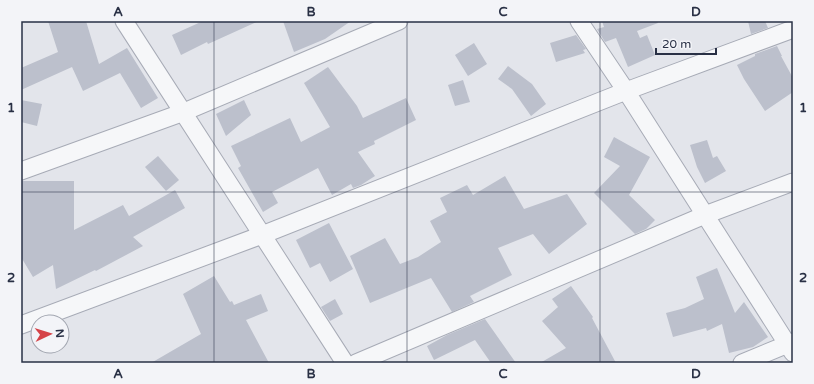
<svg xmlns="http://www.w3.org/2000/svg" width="814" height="384" font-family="'Varela Round',sans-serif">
	<rect width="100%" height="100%" fill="#e3e5eb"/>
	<g fill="#bcc0cc">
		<polygon points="48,21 86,21 99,64 127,48 158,98 141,108 120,73 83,91 72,67 21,90 21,68 58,52"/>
		<polygon points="203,21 259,21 208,44 207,42 181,55 172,35"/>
		<polygon points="283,21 351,21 325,39 294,52"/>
		<polygon points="602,21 657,21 658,23 637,31 640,38 647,35 655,55 628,67 616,38 605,42 597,29 604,27"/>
		<polygon points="748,21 765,21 768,28 751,34"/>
		<polygon points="576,35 586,49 583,50 585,53 556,62 550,43"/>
		<polygon points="474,43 487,64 468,76 455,55"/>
		<polygon points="777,46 782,56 781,56 793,78 793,92 765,111 744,79 737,65 755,56 755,54"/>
		<polygon points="508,66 532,84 546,104 531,116 512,89 498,79"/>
		<polygon points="328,67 357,106 363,118 406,98 416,120 374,141 375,144 358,152 375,176 361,185 353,188 351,184 332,195 318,168 272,192 278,203 263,212 238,168 241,166 231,146 290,118 301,142 330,127 304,83"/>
		<polygon points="463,80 470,102 455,106 448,85"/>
		<polygon points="21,100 42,104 37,126 21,122"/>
		<polygon points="244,100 251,115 226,136 216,114"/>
		<polygon points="614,137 650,157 629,195 655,220 646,229 635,234 594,193 620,166 604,157"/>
		<polygon points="707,140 713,158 717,156 726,171 705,183 697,167 690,145"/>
		<polygon points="158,156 179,180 166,191 145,167"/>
		<polygon points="505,176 524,209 567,194 587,224 549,254 533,234 498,248 512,275 470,296 474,302 452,312 431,278 370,303 350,256 385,238 400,264 418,257 441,242 430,221 447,212 440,198 467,185 473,195"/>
		<polygon points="21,181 74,181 74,230 123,205 129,216 175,190 185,208 133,237 143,246 96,271 95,270 56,289 53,265 33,277 21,257"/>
		<polygon points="329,223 353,269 330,282 320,263 310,268 296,240"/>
		<polygon points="717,268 735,313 744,302 768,337 753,347 729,353 722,324 707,331 706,328 673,337 666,313 685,308 704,299 696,277"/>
		<polygon points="214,276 230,302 232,301 234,305 261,294 268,311 246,320 269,363 151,363 201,334 183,294"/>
		<polygon points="571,286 593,317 592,318 616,363 540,363 566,348 542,321 558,307 552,299"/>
		<polygon points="335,299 343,314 330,321 321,307"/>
		<polygon points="485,319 516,363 491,363 475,340 434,360 427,346 447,335"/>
	</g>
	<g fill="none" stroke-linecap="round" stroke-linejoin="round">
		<g stroke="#a7abb6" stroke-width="19">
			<g id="minor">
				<polyline points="124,21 345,363"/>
				<polyline points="579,21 626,91 793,353"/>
				<polyline points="21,171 184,112 399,21"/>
				<polyline points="21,325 262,235 626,91 793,29"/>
				<polyline points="356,363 705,215 793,182"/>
				<polyline points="742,363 793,342"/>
			</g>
		</g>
		<use href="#minor" stroke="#f6f7f9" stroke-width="17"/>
	</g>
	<path fill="none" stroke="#293045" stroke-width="1" stroke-opacity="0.55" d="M214 21V363M407 21V363M600 21V363M21 192H793"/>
	<rect width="814" height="384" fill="none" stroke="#f3f4f8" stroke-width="44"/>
	<g transform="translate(50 334) rotate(86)"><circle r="19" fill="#f3f4f8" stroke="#a2a6b0"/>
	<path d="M0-3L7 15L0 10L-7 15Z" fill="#d54348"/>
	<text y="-6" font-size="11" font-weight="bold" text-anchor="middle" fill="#293045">N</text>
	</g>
	<path d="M656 48v6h60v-6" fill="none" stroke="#293045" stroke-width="2"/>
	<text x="662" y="48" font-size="12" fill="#293045" stroke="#f3f4f8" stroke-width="3" paint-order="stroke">20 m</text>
	<rect x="22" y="22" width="770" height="340" fill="none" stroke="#293045" stroke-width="1.5"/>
	<g font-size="13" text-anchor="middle" font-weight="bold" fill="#293045">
		<text x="118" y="16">A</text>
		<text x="311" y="16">B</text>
		<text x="503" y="16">C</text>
		<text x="696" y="16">D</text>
		<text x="11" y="112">1</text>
		<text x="803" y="112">1</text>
		<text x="11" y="282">2</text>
		<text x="803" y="282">2</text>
		<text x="118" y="378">A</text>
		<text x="311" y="378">B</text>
		<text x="503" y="378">C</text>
		<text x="696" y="378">D</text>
	</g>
</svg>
